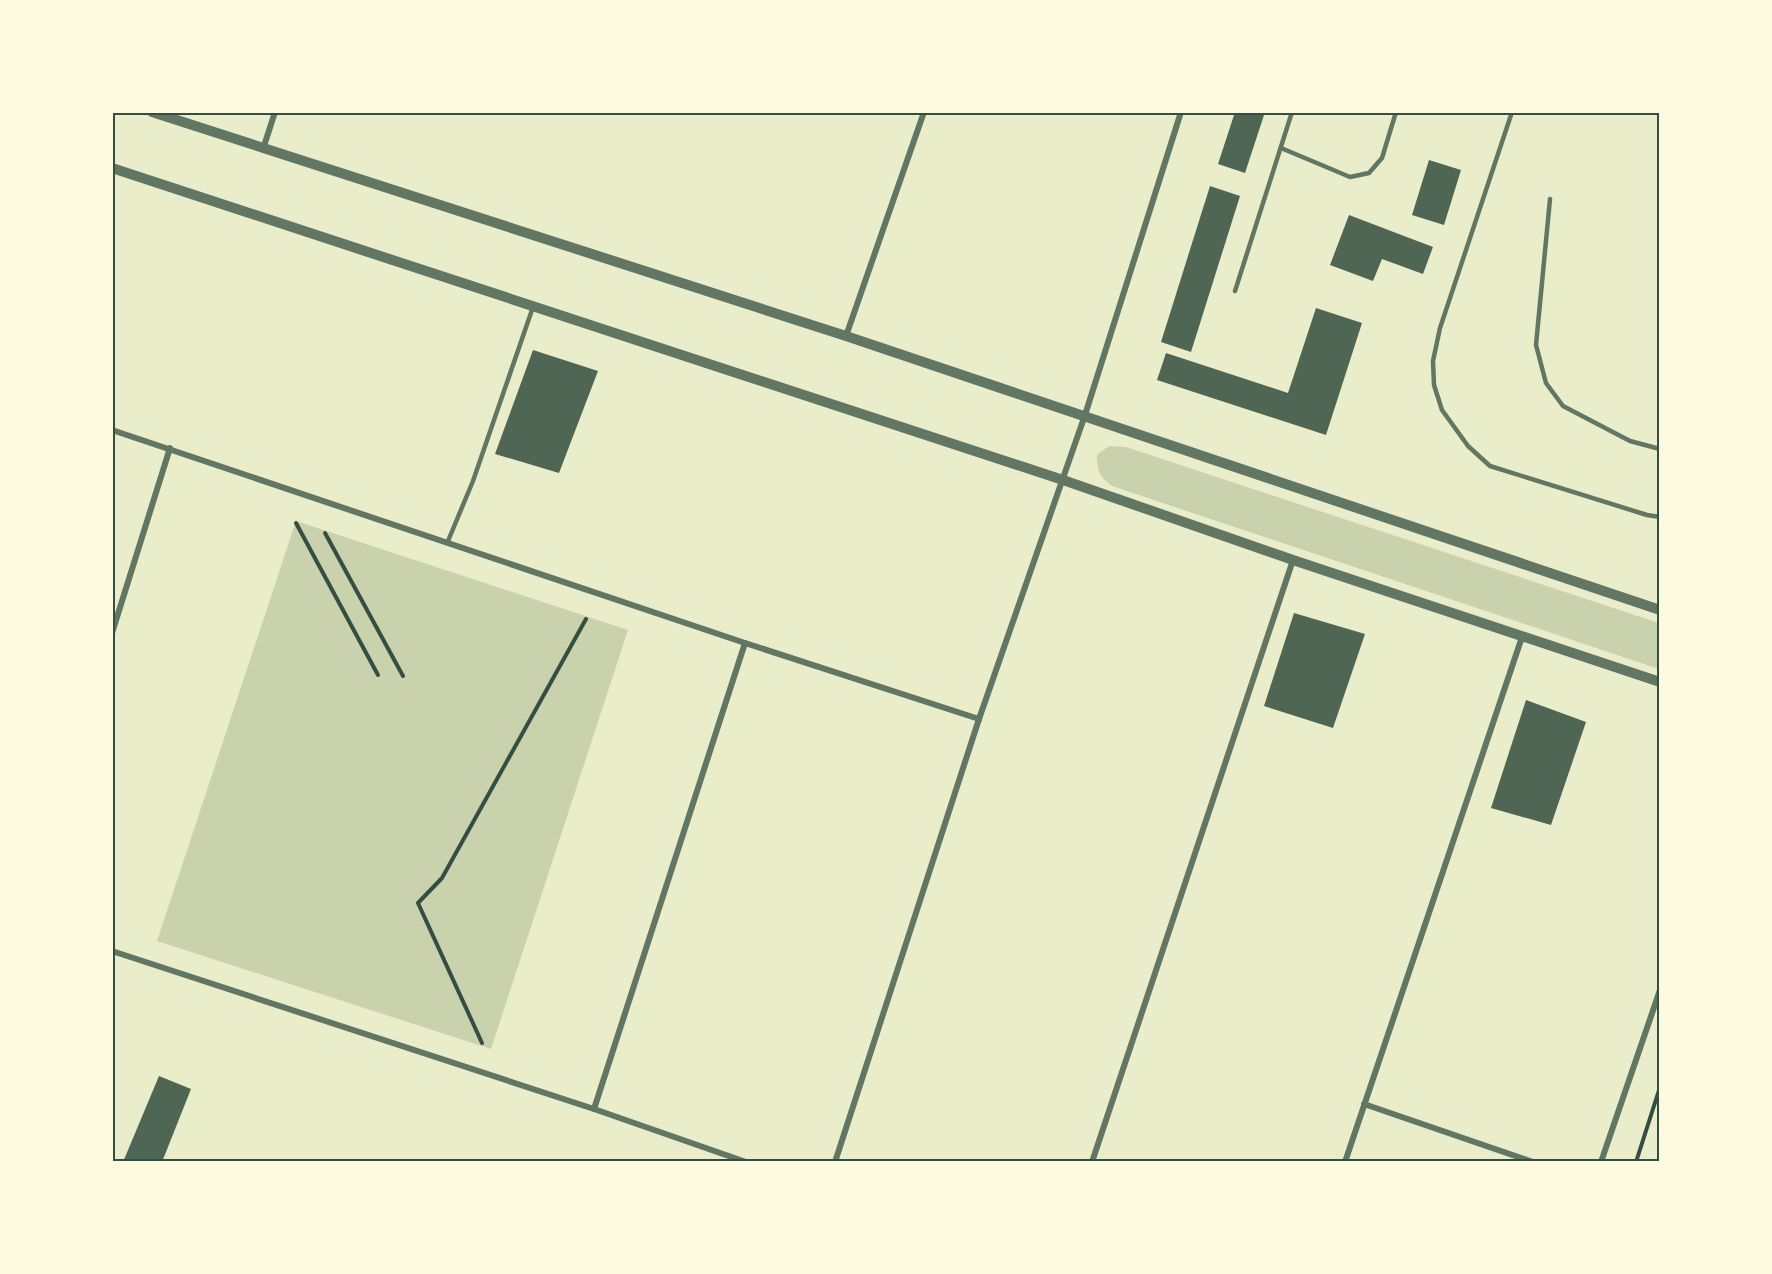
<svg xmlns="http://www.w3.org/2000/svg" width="1772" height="1274" font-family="'Golos Text',sans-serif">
	<rect width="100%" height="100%" fill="#e9edc9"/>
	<g fill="#cad2ad">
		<path d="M1109 446 1126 447 1659 623V669L1112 486C1099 477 1097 470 1097 455Z"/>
		<polygon points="296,521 628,630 491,1049 157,941"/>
	</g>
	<g fill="#4f6655">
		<polygon points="1235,112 1265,112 1245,173 1218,164"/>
		<polygon points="1429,160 1461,170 1444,225 1412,215"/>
		<polygon points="1210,186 1240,196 1191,352 1161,342"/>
		<polygon points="1349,215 1433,247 1423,274 1382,259 1373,281 1330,265"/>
		<polygon points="1316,308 1362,323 1326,435 1157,380 1166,353 1288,393"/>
		<polygon points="533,350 598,371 559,473 495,454"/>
		<polygon points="1294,613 1365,634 1333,728 1264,706"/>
		<polygon points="1526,700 1586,722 1551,825 1491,808"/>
		<polygon points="159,1076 191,1089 162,1162 123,1162"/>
	</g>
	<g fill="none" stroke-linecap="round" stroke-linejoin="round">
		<g stroke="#344e41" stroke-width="4">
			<polyline points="296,523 378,675"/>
			<polyline points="325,533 403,676"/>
			<polyline points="482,1043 418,903 442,878 586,619"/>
			<polyline points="1636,1162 1660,1087"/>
		</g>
		<g stroke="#617663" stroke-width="4.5">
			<polyline points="1512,112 1440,328 1433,361 1434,385 1442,410 1468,446 1490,466 1647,515 1660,517"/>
			<polyline points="1281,148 1350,177 1369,173 1382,158 1396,112"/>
			<polyline points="1550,199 1536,345 1546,383 1563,406 1630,441 1660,449"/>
			<polyline points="1235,291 1292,112"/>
			<polyline points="448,541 473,481 533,307"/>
		</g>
		<g stroke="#617663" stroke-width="6">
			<polyline points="263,149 275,112"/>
			<polyline points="846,336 924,112"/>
			<polyline points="112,430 745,643 979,719"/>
			<polyline points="112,633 170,448"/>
			<polyline points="112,951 594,1109 746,1162"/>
			<polyline points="1364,1104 1533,1162"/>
			<polyline points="594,1109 745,643"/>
			<polyline points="835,1162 979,719 1085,415 1181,112"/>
			<polyline points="1092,1162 1293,560"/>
			<polyline points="1345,1162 1522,637"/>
			<polyline points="1601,1162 1660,990"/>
		</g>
		<g stroke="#617663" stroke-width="10">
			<polyline points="152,112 846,336 1660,610"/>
			<polyline points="112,168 1063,480 1293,560 1660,682"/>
		</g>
	</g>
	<rect width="1772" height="1274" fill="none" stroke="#fefae0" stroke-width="228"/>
	<rect x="114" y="114" width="1544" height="1046" fill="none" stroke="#344e41" stroke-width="2"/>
</svg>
